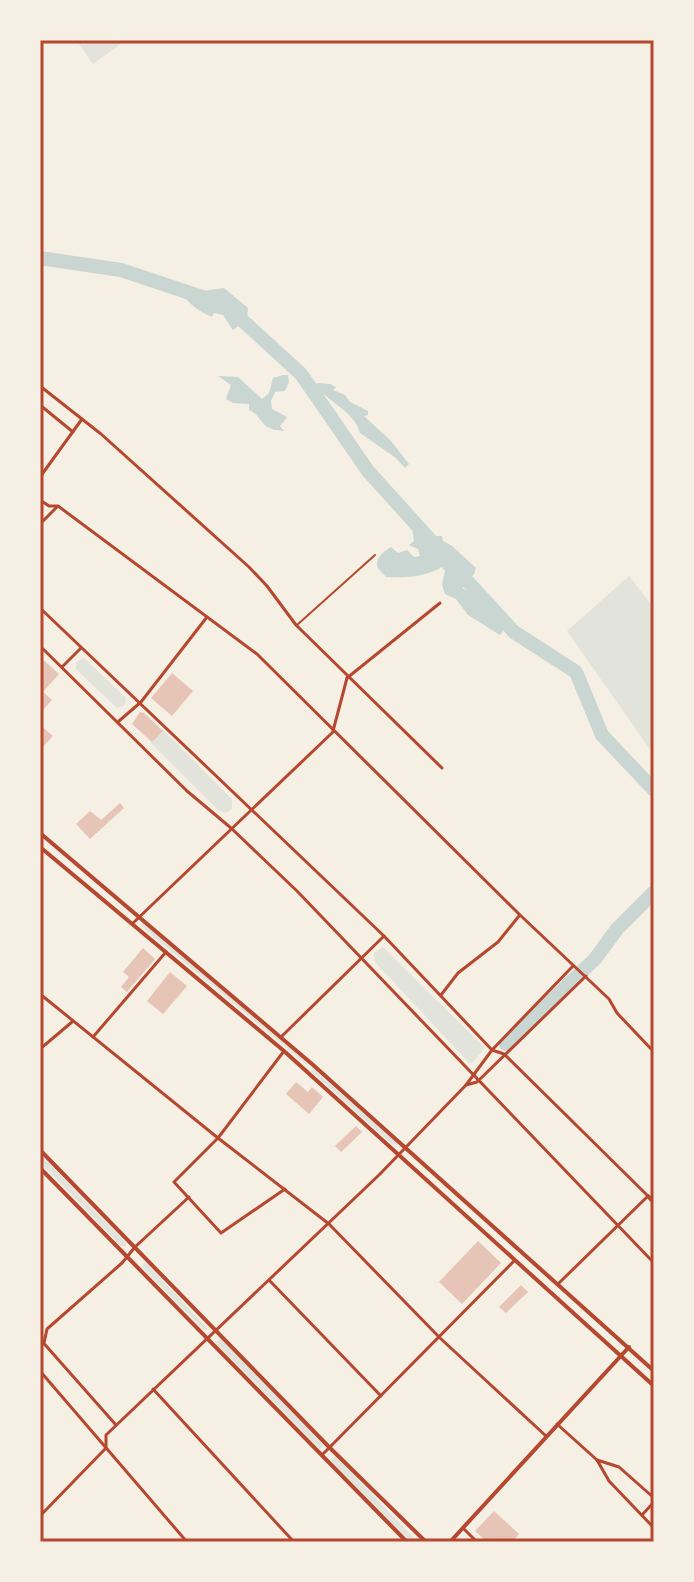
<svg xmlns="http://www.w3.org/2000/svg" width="694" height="1582" font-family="'PT Sans',sans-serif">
	<rect width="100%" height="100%" fill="#f6efe4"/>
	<g fill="#e2e4dc">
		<polygon points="76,40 126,40 93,64"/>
		<polygon points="629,576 654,608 654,755 567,631"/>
		<polygon points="84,658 126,698 125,705 117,708 76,669 76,662"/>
		<polygon points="163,730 232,799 232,809 226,813 219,811 151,743"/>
		<polygon points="142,922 307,1063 308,1066 141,926"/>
		<polygon points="383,947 485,1048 472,1063 469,1063 375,962 374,953"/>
		<polygon points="312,1068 395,1141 397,1144 393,1145 311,1071"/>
		<polygon points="40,1154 126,1243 126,1246 122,1247 40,1162"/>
		<polygon points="144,1263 146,1263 208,1329 204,1330 142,1267"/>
		<polygon points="221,1338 323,1445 323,1447 320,1449 216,1343"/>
		<polygon points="334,1457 336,1457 418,1542 411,1542 331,1462"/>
	</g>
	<g fill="#c9d6d2">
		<path d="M193 287 196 292 224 288 248 308 247 320 233 330 223 315 214 313 212 317C199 311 189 305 182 293Z"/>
		<path d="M283 375H288L289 382 285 391 275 392 271 401 272 409 287 417 280 426 284 431C280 430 276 431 272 429 261 426 260 414 249 410V404L233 403 226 399 231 385 218 376 238 377 262 399 269 393 273 378Z"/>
		<path d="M318 383 330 384 336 387 333 390 345 395 350 402 368 411V415L364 416 391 441 409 464 405 468 396 458 360 433C355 412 328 402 315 385Z"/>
		<path d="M412 527H416L427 542 433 536H442L443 541 452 546 476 568 474 574 462 588 473 594 480 589 484 590 480 600 484 603 489 600 497 606V621L504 630 500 635 468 615 456 599 445 594 442 584 445 571 442 567C426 577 404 578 386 577L378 568C374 559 384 551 391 547L398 553 407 550 414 557 420 556 418 549 409 545 414 541Z"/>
	</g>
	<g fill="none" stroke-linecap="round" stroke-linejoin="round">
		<g stroke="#c9d6d2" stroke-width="14">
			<polyline points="40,258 121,270 202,297"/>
			<polyline points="231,310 301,374 368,471 442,553"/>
			<polyline points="456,569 514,632 576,672 602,735 654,790"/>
			<polyline points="506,1044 595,959 617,929 654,892"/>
		</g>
	</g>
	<g fill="#e6c5b7">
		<polygon points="40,657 59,674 43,692 52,700 40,713"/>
		<polygon points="172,673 193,691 172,716 151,698"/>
		<polygon points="140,712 144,713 163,731 152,742 132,724"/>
		<polygon points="40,725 53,736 40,750"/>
		<polygon points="120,803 124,808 90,839 76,824 90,811 101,820"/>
		<polygon points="143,948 155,959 127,992 121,987 129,977 123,972"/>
		<polygon points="170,972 187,986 163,1014 147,1001"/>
		<polygon points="296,1082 308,1092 312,1087 323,1097 309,1114 286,1094"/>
		<polygon points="356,1126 362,1132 341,1152 335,1146"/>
		<polygon points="478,1241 501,1263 462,1304 439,1282"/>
		<polygon points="521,1285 528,1292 506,1313 499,1307"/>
		<polygon points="494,1511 519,1534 512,1542 487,1542 475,1531"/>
	</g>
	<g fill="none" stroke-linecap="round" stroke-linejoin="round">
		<polyline stroke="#b5482f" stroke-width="2" points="297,625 375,555"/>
		<g stroke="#b5482f" stroke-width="3">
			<polyline points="40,386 101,434 249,567 267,586 296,625 442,768"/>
			<polyline points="40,405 73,432"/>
			<polyline points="40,477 82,419"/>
			<polyline points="40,500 49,506 58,506 257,654 520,915 609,999 617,1013 654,1052"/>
			<polyline points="40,524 57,507"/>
			<polyline points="40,608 384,936 492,1050 504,1054 648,1196 558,1284"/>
			<polyline points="40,646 187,791 231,828 297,891 654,1263"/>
			<polyline points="62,667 81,648"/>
			<polyline points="347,678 440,603"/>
			<polyline points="119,721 141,702 207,617"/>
			<polyline points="333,731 347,678"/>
			<polyline points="133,923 333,732"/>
			<polyline points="40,994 218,1138 329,1224 440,1338 546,1436"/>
			<polyline points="441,995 458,973 498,942 519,916"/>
			<polyline points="93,1037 166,952"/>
			<polyline points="281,1037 384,936"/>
			<polyline points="40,1049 72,1022"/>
			<polyline points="284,1051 218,1138 174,1182 221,1233 285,1189"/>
			<polyline points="466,1085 477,1082 586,976"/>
			<polyline points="270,1281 381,1396"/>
			<polyline points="40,1339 116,1425"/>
			<polyline points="40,1347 44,1343 47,1329 122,1263 135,1247 189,1197"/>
			<polyline points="40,1371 187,1542"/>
			<polyline points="153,1389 294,1542"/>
			<polyline points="557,1424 597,1460 609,1481 654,1528"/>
			<polyline points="323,1454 514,1261"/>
			<polyline points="597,1460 619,1467 654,1498"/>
			<polyline points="642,1515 654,1502"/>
			<polyline points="40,1516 106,1448 106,1435 379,1175 466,1085 492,1050 573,966"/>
			<polyline points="463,1528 477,1542"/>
		</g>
		<g stroke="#b5482f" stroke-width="4">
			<polyline points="40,1150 330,1448 426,1542"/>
			<polyline points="40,1168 407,1542"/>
			<polyline points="648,1196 654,1203"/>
		</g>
		<g stroke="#b5482f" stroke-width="4">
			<polyline points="40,833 312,1064 654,1371"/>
			<polyline points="40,847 284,1051 654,1386"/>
			<polyline points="450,1542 629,1347"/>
		</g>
	</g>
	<rect width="694" height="1582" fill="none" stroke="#f6efe4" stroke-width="84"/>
	<rect x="42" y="42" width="610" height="1498" fill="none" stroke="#b5482f" stroke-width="3"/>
</svg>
